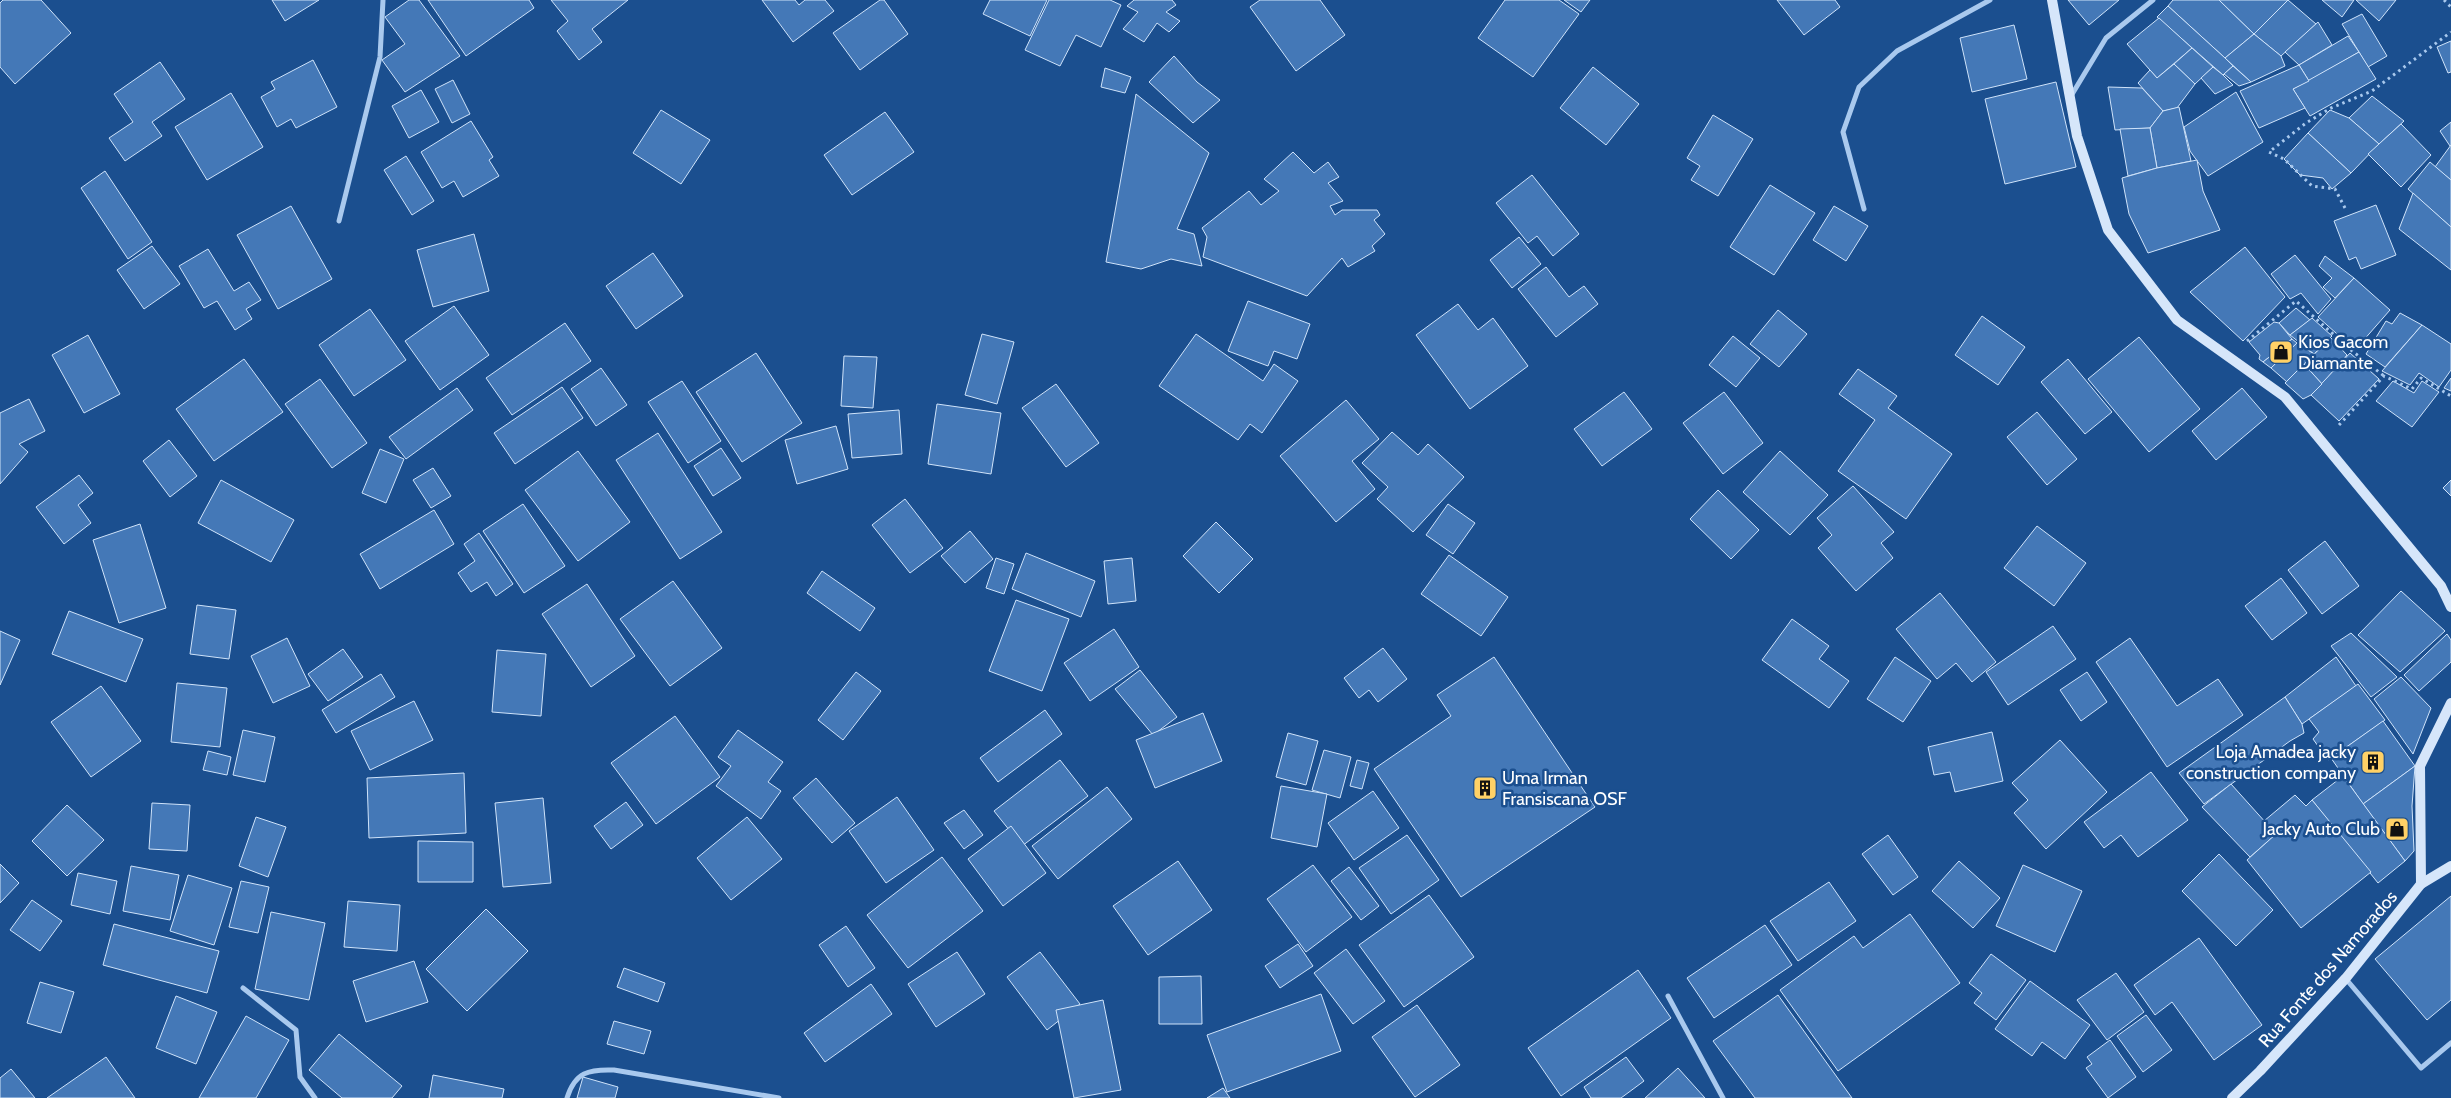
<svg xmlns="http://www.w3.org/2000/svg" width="2451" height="1098" font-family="Cabin,sans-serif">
	<rect width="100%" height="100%" fill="#1b4f8f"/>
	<g fill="#4478b7" stroke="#cfe3fa">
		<polygon points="3,0 41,0 71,33 15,84 0,67 0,3"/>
		<polygon points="272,0 319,0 285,21"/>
		<polygon points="409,0 419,0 460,56 405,92 382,60 405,44 385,17"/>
		<polygon points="428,0 529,0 534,8 466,56"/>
		<polygon points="551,0 628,0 592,29 602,42 579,60 557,31 568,21"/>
		<polygon points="762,0 795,0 799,5 805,0 825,0 834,11 793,42"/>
		<polygon points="880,0 884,0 908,34 860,70 833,33"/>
		<polygon points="990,0 1047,0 1030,36 983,14"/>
		<polygon points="1049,0 1110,0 1121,5 1101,47 1076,35 1060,66 1025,50"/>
		<polygon points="1134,0 1172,0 1176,5 1166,12 1180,21 1169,32 1157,23 1144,42 1123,29 1138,12 1127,6"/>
		<polygon points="1260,0 1320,0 1345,35 1296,71 1250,7"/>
		<polygon points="1505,0 1559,0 1579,14 1533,77 1478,38"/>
		<polygon points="1564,0 1590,0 1581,12"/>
		<polygon points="1777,0 1835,0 1840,7 1804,35"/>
		<polygon points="2068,0 2119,0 2089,25"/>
		<polygon points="2173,0 2219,0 2254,34 2225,58 2168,6"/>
		<polygon points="2219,0 2288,0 2254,34"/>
		<polygon points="2288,0 2316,24 2281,56 2254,34"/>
		<polygon points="2322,0 2354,0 2342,17"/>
		<polygon points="2356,0 2396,0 2379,21"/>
		<polygon points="2168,6 2225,58 2233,66 2223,75 2157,17"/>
		<polygon points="2362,14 2387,56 2368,67 2342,24"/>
		<polygon points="2159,18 2192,48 2157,78 2127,44"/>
		<polygon points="2318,22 2332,45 2299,65 2285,52"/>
		<polygon points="2014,25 2027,79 1972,92 1960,38"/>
		<polygon points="2254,34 2281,56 2285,66 2251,82 2225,58"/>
		<polygon points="2348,36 2359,52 2309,81 2299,65"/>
		<polygon points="2451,41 2451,72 2448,73 2437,47"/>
		<polygon points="2192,48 2213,67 2195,84 2174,64"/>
		<polygon points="2359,52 2376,79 2310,116 2293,89"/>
		<polygon points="1174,56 1197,82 1220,100 1193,123 1149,82"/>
		<polygon points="313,60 337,107 296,128 291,119 277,127 261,97 275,89 271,82"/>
		<polygon points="160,62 185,99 152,122 162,136 125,161 109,138 133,122 114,94"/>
		<polygon points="2174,64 2195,84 2177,108 2163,111 2138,83 2150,70 2157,78"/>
		<polygon points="2299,65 2309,81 2293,89 2305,108 2259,128 2240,91"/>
		<polygon points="2233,66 2251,82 2239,86 2224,74"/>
		<polygon points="1593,67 1639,104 1606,145 1560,108"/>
		<polygon points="2213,67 2223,75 2233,85 2215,94 2201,78"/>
		<polygon points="1105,68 1131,77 1125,93 1101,87"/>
		<polygon points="453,80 470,114 452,123 435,89"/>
		<polygon points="2056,82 2076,167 2005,184 1985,99"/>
		<polygon points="2108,87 2142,88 2163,111 2150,128 2115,130"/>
		<polygon points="421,90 439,122 409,138 392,106"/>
		<polygon points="2236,92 2263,142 2208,176 2190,151 2184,127"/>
		<polygon points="231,93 263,147 207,180 175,127"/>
		<polygon points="1136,94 1209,153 1177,229 1194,234 1202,266 1171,259 1141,269 1106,262"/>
		<polygon points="2372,96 2404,121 2379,144 2349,118"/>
		<polygon points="2179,107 2191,161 2157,168 2150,128 2163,111"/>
		<polygon points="661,110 710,140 681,184 633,153"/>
		<polygon points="2330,110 2349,118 2379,144 2351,173 2308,133"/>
		<polygon points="885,112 914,152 852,195 824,155"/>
		<polygon points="1713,115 1753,139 1718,196 1691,180 1700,166 1687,158"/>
		<polygon points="471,121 493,157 489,160 499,176 463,197 454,181 442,188 421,152"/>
		<polygon points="2451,122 2451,145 2450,146 2440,131"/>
		<polygon points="2401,124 2431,155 2401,187 2368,154"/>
		<polygon points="2150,128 2157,168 2128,176 2120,129"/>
		<polygon points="2308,133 2351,173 2332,189 2323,178 2300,175 2284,159"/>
		<polygon points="2451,145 2451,180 2435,167"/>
		<polygon points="1293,152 1314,173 1328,162 1339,177 1328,183 1343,201 1330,206 1335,215 1342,210 1377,210 1380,215 1374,220 1385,234 1372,246 1375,251 1348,267 1342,258 1307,296 1203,257 1207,237 1202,228 1249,191 1261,205 1279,191 1264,179"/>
		<polygon points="406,156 434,201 412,215 384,170"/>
		<polygon points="2197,160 2203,191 2220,230 2148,253 2129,214 2122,178 2157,168"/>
		<polygon points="2430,162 2451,180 2451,227 2408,189"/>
		<polygon points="105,171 152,242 128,259 81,188"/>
		<polygon points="1532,175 1579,234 1553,256 1537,236 1528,243 1496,203"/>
		<polygon points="1770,185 1815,213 1774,275 1730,247"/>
		<polygon points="2413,193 2451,227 2451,270 2399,229"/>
		<polygon points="2376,205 2396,255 2361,269 2356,257 2349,260 2334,221"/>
		<polygon points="291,206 332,279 278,309 237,235"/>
		<polygon points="1834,206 1868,226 1846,261 1813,240"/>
		<polygon points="474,234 489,291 433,307 417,250"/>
		<polygon points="1519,237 1541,264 1512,288 1490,260"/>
		<polygon points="152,246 180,284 144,309 117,270"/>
		<polygon points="2245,247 2285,297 2243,341 2190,292"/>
		<polygon points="208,249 234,291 249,282 261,300 246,309 252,319 235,330 217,301 204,308 179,266"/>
		<polygon points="653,253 683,296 636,329 606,286"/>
		<polygon points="2295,255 2331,299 2318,314 2301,293 2290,299 2271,274"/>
		<polygon points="2325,256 2354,278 2335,298 2323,287 2332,278 2319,266"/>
		<polygon points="1546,267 1569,297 1584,286 1598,304 1556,337 1518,289"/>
		<polygon points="2354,278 2390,310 2355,350 2318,317"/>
		<polygon points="1248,301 1310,324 1297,359 1274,351 1268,366 1228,351"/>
		<polygon points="1458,304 1478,330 1493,318 1528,366 1470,409 1416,335"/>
		<polygon points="454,306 489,355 440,390 405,341"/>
		<polygon points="2296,308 2310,320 2290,335 2279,323"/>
		<polygon points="370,309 406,360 354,396 319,345"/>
		<polygon points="1778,310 1807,334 1779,367 1750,344"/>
		<polygon points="2400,313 2422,325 2385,367 2366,354 2386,321 2392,324"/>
		<polygon points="1982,316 2025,347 1998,385 1955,355"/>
		<polygon points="2312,318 2332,336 2314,354 2290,335"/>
		<polygon points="2274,322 2279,323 2292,339 2263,362 2259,359 2260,355 2249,342"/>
		<polygon points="565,323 591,361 512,415 486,378"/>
		<polygon points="2422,325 2451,344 2451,370 2439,387 2419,373 2410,385 2382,371"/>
		<polygon points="982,334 1014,342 997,404 965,395"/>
		<polygon points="1196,334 1263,381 1274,364 1298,381 1262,433 1250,424 1238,440 1159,386"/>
		<polygon points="88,335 120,394 84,413 52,355"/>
		<polygon points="1733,336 1760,358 1736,387 1709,365"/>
		<polygon points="2139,337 2200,409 2149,452 2088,379"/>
		<polygon points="2331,338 2347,355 2322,384 2304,364"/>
		<polygon points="2292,339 2297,343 2271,368 2263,362"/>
		<polygon points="2297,343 2314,354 2287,382 2271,368"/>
		<polygon points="756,353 802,423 742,462 696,392"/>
		<polygon points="2350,353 2379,379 2339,421 2311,395"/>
		<polygon points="844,356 877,357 873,408 841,406"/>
		<polygon points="244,359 283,412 214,461 176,409"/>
		<polygon points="2068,359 2112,412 2085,434 2041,382"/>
		<polygon points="2304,364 2322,384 2311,395 2303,399 2285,383"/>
		<polygon points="601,368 627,405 596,426 571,389"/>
		<polygon points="1858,369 1897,396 1888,408 1952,454 1906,519 1838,471 1875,420 1839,394"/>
		<polygon points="2451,378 2451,391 2444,388"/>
		<polygon points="320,379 367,443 332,468 285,404"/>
		<polygon points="682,381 721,441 688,463 648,402"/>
		<polygon points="2393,381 2414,393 2422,381 2439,392 2412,427 2376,401"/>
		<polygon points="1056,384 1099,443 1066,467 1022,408"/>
		<polygon points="562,387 583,418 515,464 494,433"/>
		<polygon points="457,388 473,410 406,459 389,437"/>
		<polygon points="2242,388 2267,417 2216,460 2192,431"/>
		<polygon points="1624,392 1652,429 1602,466 1574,429"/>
		<polygon points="1724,392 1763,443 1723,474 1683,423"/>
		<polygon points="29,399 45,431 19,444 28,452 0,484 0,413"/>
		<polygon points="1346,400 1379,439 1352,461 1375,489 1336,522 1280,456"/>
		<polygon points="937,404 1001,413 991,474 928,464"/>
		<polygon points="899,410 902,454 852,458 848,414"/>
		<polygon points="2037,412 2077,459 2047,485 2007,437"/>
		<polygon points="836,426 848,469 797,484 785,440"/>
		<polygon points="1392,432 1418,455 1428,444 1464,477 1413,532 1377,499 1388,487 1362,463"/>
		<polygon points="658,433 722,532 680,559 616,460"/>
		<polygon points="169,440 197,476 170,497 143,461"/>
		<polygon points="721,448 741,478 713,496 694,466"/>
		<polygon points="380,449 404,459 386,503 362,493"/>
		<polygon points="578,451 630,522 578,561 525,490"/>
		<polygon points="1780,451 1828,495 1790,535 1743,492"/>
		<polygon points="433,468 451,496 431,508 413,480"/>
		<polygon points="79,475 93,493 78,505 91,523 64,544 36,507"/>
		<polygon points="221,480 294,520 271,562 198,523"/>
		<polygon points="2451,480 2451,496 2443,488"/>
		<polygon points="1853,486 1894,532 1881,543 1893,558 1856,591 1818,548 1832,535 1817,518"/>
		<polygon points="1718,490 1759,530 1731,559 1690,519"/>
		<polygon points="905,499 943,548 910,573 872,525"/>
		<polygon points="523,504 565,566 524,593 483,531"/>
		<polygon points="1448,504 1475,523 1453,554 1426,535"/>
		<polygon points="434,510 454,544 380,589 360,554"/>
		<polygon points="1216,522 1253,559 1219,593 1183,556"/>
		<polygon points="140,524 166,608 119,623 93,540"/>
		<polygon points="2037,526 2086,563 2054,606 2004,568"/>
		<polygon points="970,531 993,559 965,583 941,556"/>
		<polygon points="479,533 513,584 496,596 487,582 471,592 458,573 475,561 464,544"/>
		<polygon points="2325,541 2359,586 2322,614 2288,570"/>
		<polygon points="1026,553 1095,581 1081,617 1012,589"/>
		<polygon points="1449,555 1508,597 1481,636 1421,594"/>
		<polygon points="996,558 1014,564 1004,594 986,588"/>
		<polygon points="1132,558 1136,601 1108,604 1104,561"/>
		<polygon points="822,571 875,608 860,631 807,593"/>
		<polygon points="2281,578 2307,613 2272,640 2245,606"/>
		<polygon points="673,581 722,648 670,686 620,619"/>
		<polygon points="587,584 635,656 591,687 542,614"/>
		<polygon points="2401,591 2445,631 2400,672 2358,635"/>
		<polygon points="1940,593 1996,662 1972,682 1956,663 1937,679 1896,629"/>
		<polygon points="1016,600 1069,619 1042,691 989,671"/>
		<polygon points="197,605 236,610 229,659 190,654"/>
		<polygon points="69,611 143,639 126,682 52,654"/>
		<polygon points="1792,619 1829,646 1819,659 1849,681 1829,708 1762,660"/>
		<polygon points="2053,626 2076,659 2008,705 1986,672"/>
		<polygon points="1114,629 1139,667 1090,701 1064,663"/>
		<polygon points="0,631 20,640 0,685"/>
		<polygon points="2351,633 2397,677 2371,697 2331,646"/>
		<polygon points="2447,634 2451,640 2451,662 2419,691 2404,675"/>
		<polygon points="287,638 310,686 273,703 251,656"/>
		<polygon points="2130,638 2177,706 2218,679 2243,715 2167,767 2096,662"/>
		<polygon points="1383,648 1407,679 1378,702 1369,690 1359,698 1344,678"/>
		<polygon points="343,649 363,677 328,701 308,674"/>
		<polygon points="497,650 546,654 541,716 492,712"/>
		<polygon points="1494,657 1595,807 1461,897 1374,769 1451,716 1437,695"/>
		<polygon points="1895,657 1931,681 1903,722 1867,699"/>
		<polygon points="2336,657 2356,686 2302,724 2285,697"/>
		<polygon points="1140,670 1177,717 1153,735 1115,689"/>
		<polygon points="856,672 881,691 843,740 818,720"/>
		<polygon points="2087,672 2107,702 2081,721 2060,690"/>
		<polygon points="381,674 395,697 336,733 322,710"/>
		<polygon points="2401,677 2431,708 2413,754 2374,699"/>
		<polygon points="177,683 227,688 220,747 171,742"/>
		<polygon points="2358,684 2385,720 2328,760 2313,739 2319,732 2309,719"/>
		<polygon points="101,686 141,741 91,777 51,722"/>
		<polygon points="2285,697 2302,724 2304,733 2290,741 2204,804 2179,773"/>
		<polygon points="414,701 433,740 370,770 351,731"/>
		<polygon points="1045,710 1062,734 998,782 980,758"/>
		<polygon points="1203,713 1222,761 1155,788 1136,740"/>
		<polygon points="675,716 720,777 656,824 611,763"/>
		<polygon points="2383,721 2415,766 2363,804 2331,758"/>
		<polygon points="243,730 275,737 265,782 233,775"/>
		<polygon points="738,730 783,762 768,782 781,791 761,819 716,786 731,766 718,757"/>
		<polygon points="1992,732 2003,781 1955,792 1950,772 1934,775 1928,747"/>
		<polygon points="1288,733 1318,741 1306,785 1276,777"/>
		<polygon points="2060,740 2107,792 2046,849 2014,813 2028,800 2012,783"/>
		<polygon points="1324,750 1351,757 1340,798 1312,790"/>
		<polygon points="208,751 231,757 227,775 203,770"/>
		<polygon points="1060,760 1088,796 1022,846 994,811"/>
		<polygon points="1357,760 1369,763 1362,789 1350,786"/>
		<polygon points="2415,766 2412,806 2414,851 2405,861 2363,804"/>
		<polygon points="2151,772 2188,820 2138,857 2121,835 2104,848 2084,822"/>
		<polygon points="464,773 466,833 369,838 367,778"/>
		<polygon points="2343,776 2405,861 2378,883 2312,800"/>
		<polygon points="816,778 855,823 832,843 793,798"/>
		<polygon points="2231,784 2276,834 2250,857 2202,807"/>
		<polygon points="1281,786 1327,794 1317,847 1271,838"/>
		<polygon points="1107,787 1132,819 1058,879 1032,846"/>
		<polygon points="1373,791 1399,828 1354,860 1328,823"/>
		<polygon points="2295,795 2306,806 2312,800 2371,872 2301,928 2247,860 2276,834 2264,821"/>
		<polygon points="897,797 934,850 886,883 849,831"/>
		<polygon points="543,798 551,883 503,887 495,803"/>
		<polygon points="626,802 643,825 611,849 594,826"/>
		<polygon points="152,803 190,805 187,851 149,849"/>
		<polygon points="67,805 104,840 67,876 32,841"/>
		<polygon points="964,810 983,835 964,849 944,823"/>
		<polygon points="256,817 286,827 268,877 239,866"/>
		<polygon points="747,817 782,859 731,900 697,858"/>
		<polygon points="1011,826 1046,873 1003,906 968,859"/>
		<polygon points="1407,835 1439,880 1391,914 1359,868"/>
		<polygon points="1888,835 1918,877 1893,895 1862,854"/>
		<polygon points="418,841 473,842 473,882 418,882"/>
		<polygon points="2219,854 2273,910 2236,946 2182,891"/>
		<polygon points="942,857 983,911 908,968 867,915"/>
		<polygon points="1178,861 1212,910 1148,955 1113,906"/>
		<polygon points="1959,861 2000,898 1973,928 1932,891"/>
		<polygon points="0,864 19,883 0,903"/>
		<polygon points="1313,865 1352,917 1306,952 1267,899"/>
		<polygon points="2023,865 2082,891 2055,952 1996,926"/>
		<polygon points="131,866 179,875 170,920 123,911"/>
		<polygon points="1349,867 1379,906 1361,920 1331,881"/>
		<polygon points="78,873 117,881 110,914 71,905"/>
		<polygon points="188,875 232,888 214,945 170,931"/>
		<polygon points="241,881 269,887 258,933 229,927"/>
		<polygon points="1829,882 1856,921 1798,961 1770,921"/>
		<polygon points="1429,895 1474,957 1404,1007 1359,945"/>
		<polygon points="2451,896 2451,1000 2427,1020 2375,959"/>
		<polygon points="32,900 62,921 40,951 10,930"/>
		<polygon points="348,901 400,905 397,951 344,947"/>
		<polygon points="486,909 528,951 467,1011 426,969"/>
		<polygon points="271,912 325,923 309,1000 255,989"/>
		<polygon points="1910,914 1960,983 1838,1071 1780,990 1854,936 1863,948"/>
		<polygon points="114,924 219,951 207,993 103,965"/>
		<polygon points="1765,925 1792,965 1714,1018 1687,978"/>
		<polygon points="846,926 875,968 848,987 819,945"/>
		<polygon points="2199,938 2262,1025 2214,1060 2172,1002 2155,1015 2134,985"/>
		<polygon points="1298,944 1313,966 1280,988 1265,966"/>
		<polygon points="1346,949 1385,1001 1353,1024 1314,973"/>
		<polygon points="957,952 985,994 936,1027 908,984"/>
		<polygon points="1040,952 1080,1004 1047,1030 1007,977"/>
		<polygon points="1991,954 2026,980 1996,1020 1974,1003 1982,993 1969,983"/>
		<polygon points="414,961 428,1002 366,1022 353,981"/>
		<polygon points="624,968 665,983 658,1002 617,987"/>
		<polygon points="1638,970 1671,1018 1561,1096 1528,1048"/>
		<polygon points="2116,973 2144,1012 2107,1040 2077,1000"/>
		<polygon points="1201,976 1202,1024 1159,1024 1159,977"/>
		<polygon points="2030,981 2090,1025 2065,1059 2042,1042 2032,1056 1995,1029"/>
		<polygon points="40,982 74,992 61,1033 27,1023"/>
		<polygon points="871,984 892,1014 825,1062 804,1033"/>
		<polygon points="1321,994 1341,1051 1227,1092 1207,1035"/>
		<polygon points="1778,995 1852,1098 1755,1098 1713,1041"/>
		<polygon points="176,996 217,1012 196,1064 156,1048"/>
		<polygon points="1103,1000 1121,1090 1074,1098 1056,1010"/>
		<polygon points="1417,1005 1460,1065 1415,1097 1372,1037"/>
		<polygon points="2146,1015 2172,1050 2143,1072 2117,1036"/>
		<polygon points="246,1016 289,1040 256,1098 199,1098"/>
		<polygon points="614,1021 651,1031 644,1054 607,1044"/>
		<polygon points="339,1034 402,1086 392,1098 342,1098 309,1070"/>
		<polygon points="2110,1040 2136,1077 2108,1098 2086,1068 2092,1064 2087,1057"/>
		<polygon points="106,1057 135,1098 47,1098"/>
		<polygon points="1626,1057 1644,1081 1621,1098 1591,1098 1584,1087"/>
		<polygon points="1678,1068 1705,1098 1645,1098"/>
		<polygon points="11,1069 35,1098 0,1098 0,1078"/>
		<polygon points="433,1075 504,1089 502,1098 429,1098"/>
		<polygon points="583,1077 618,1087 615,1098 577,1098"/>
		<polygon points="1223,1088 1230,1098 1207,1098"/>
	</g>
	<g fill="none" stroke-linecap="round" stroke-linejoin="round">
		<g stroke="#a9c9ee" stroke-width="3" stroke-dasharray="2.5 4" stroke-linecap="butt">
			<polyline points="2444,0 2451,7"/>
			<polyline points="2345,208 2335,189 2312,186 2284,159 2269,152 2306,123 2331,108 2372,91 2451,32"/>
			<polyline points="2247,341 2296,301 2351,350 2384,376"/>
			<polyline points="2339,425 2384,376 2412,389 2421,378 2451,396"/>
		</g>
		<g stroke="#a9c9ee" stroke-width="5">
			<polyline points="2071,96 2106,38 2153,0"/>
			<polyline points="1864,209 1843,132 1859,87 1897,51 1990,0"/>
			<polyline points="339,221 380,57 383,0"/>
			<polyline points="2346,979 2421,1068 2451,1043"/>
			<polyline points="243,988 296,1030 300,1077 315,1098"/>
			<polyline points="1668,996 1723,1098"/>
			<path d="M567 1098C575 1072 589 1069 614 1070L779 1098"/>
		</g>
		<g stroke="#d6e6fa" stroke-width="10">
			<polyline points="2052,0 2077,136 2108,230 2177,320 2285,397 2441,586 2451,607"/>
			<polyline points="2421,884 2420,766 2451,703"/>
			<polyline points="2232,1098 2260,1071 2346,978 2421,884 2451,866"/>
		</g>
	</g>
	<defs>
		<g id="shop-square" transform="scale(1.25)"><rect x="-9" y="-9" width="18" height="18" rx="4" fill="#ffd166" stroke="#1b4f8f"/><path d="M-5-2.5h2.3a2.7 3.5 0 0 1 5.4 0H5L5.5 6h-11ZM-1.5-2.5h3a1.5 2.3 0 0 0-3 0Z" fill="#111"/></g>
		<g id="building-square" transform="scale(1.25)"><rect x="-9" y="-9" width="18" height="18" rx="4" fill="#ffd166" stroke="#1b4f8f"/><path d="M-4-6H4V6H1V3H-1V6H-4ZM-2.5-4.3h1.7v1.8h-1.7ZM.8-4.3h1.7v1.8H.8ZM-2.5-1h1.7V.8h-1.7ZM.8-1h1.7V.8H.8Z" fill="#111"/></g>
	</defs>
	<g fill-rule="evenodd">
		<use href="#shop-square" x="2281" y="352"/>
		<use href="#building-square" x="2373" y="762"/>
		<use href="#building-square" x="1485" y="788"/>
		<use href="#shop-square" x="2397" y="829"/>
	</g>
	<g text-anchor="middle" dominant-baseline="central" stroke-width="5" stroke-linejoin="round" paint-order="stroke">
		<g font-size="18" fill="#fff" stroke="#1b4f8f" text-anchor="start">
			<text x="2298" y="342">Kios Gacom<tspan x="2298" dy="21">Diamante</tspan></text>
			<text x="2356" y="752" text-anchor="end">Loja Amadea jacky<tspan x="2356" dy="21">construction company</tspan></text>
			<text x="1502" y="778">Uma Irman<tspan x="1502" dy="21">Fransiscana OSF</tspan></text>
			<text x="2380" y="829" text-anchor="end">Jacky Auto Club</text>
		</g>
		<g font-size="18" fill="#fff" stroke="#1b4f8f">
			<text transform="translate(2328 969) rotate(-49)">Rua Fonte dos Namorados</text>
		</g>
	</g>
</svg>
